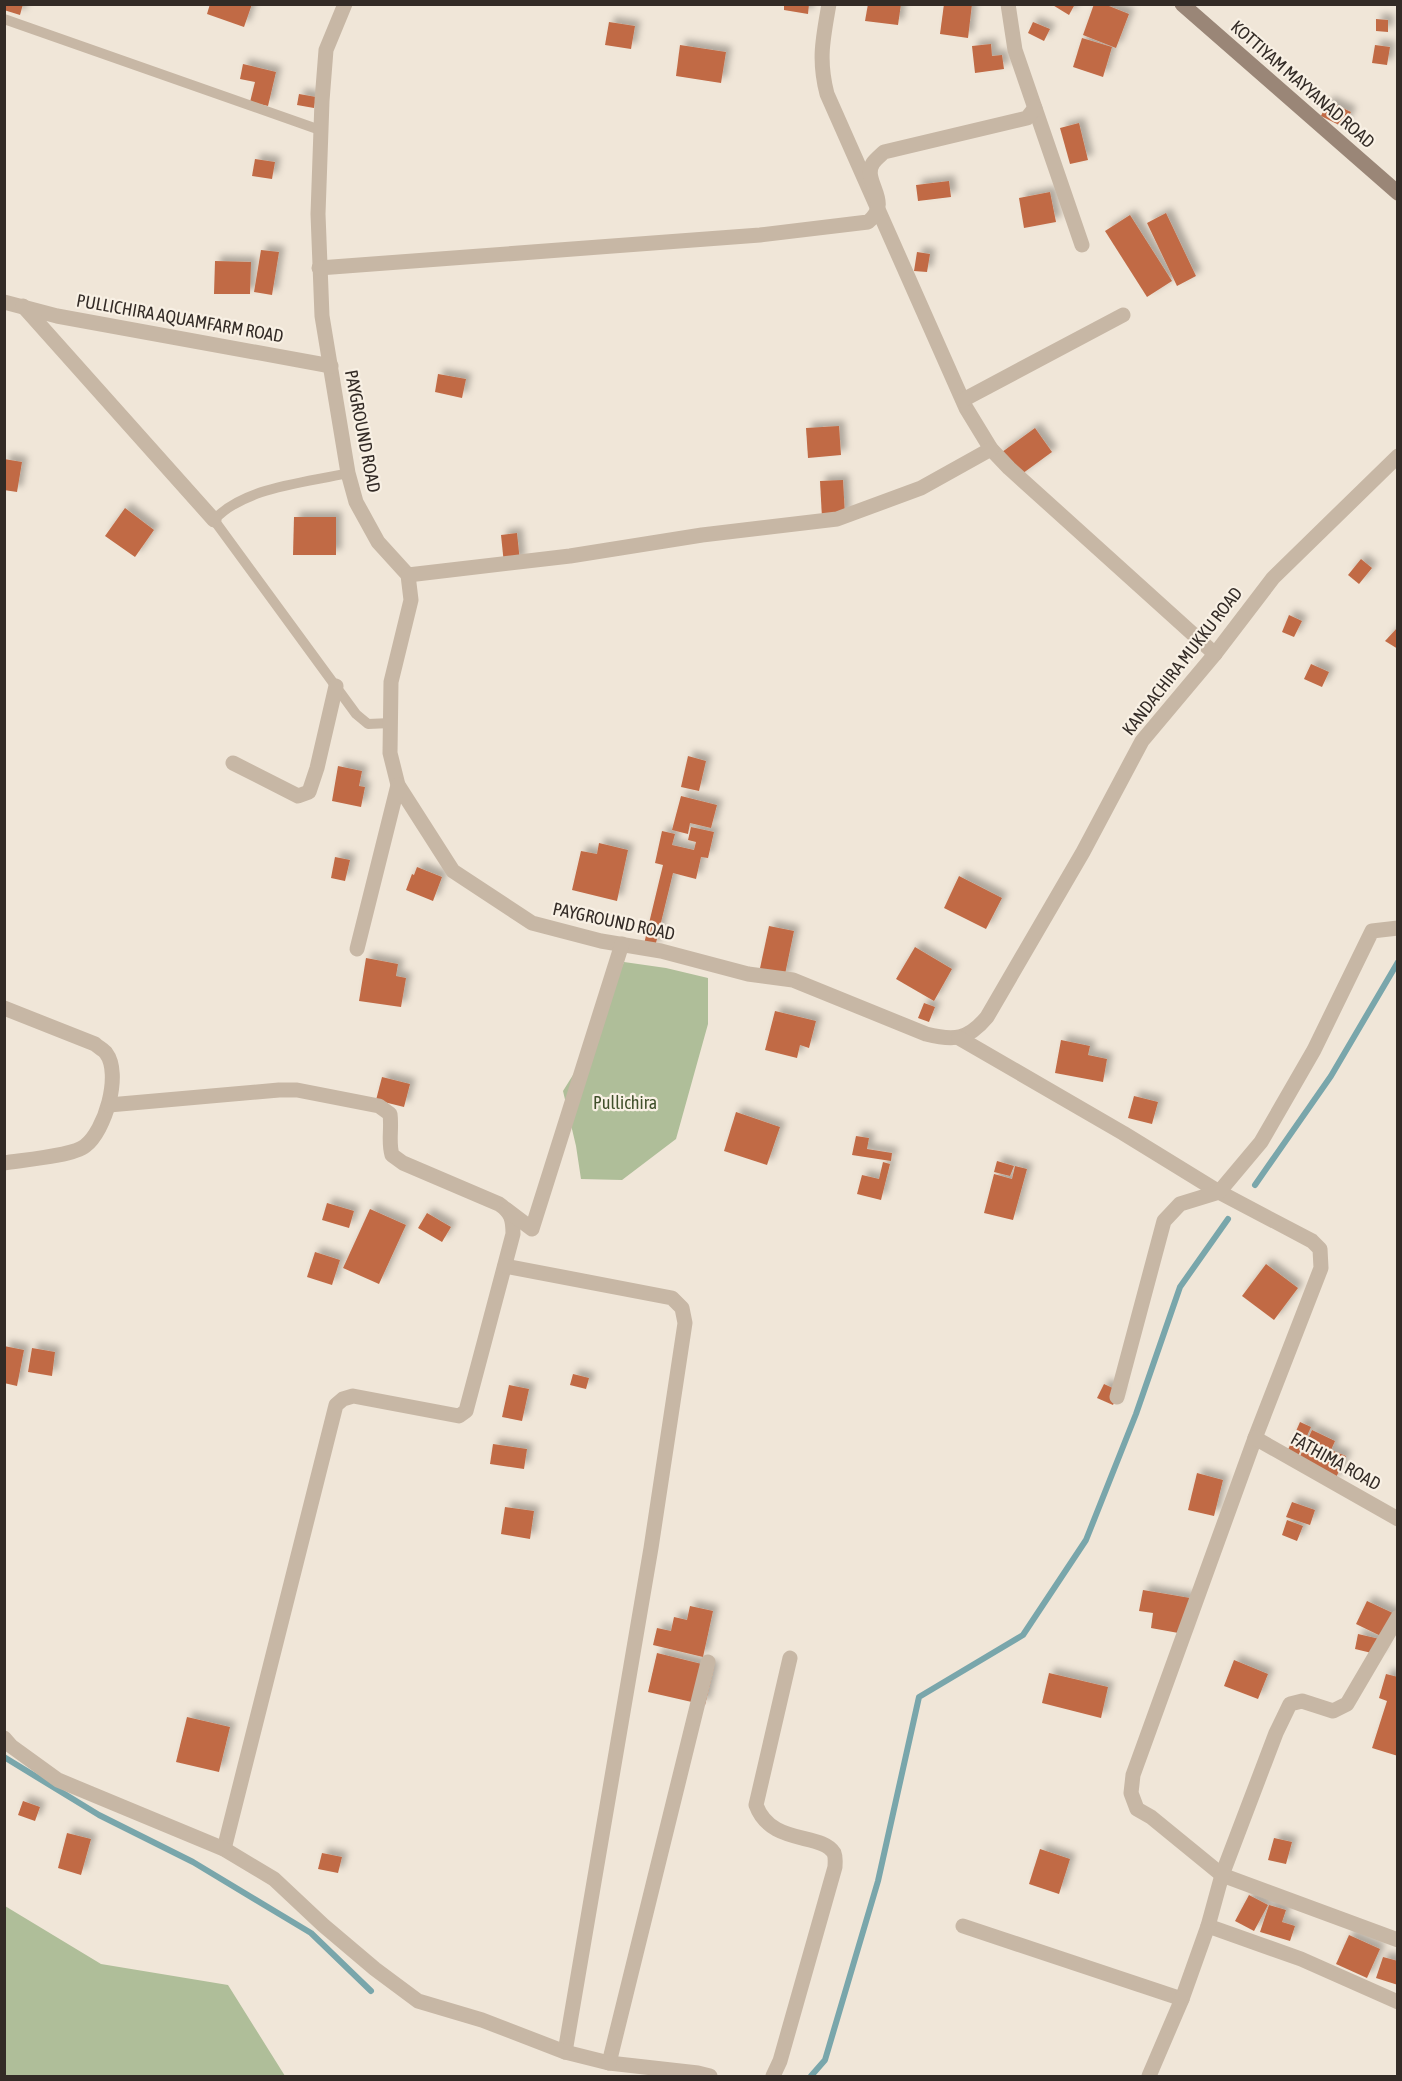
<svg xmlns="http://www.w3.org/2000/svg" width="1402" height="2081" font-family="'Asap Condensed',sans-serif">
	<defs>
		<filter id="shadow"><feDropShadow dx="5.5" dy="-5.5" stdDeviation="3" flood-color="#0004"/></filter>
	</defs>
	<rect width="100%" height="100%" fill="#f0e6d8"/>
	<g fill="#afbe99">
		<polygon points="624,962 666,968 708,978 708,1024 676,1139 622,1180 581,1179 576,1146 563,1091 583,1059"/>
		<polygon points="5,1906 101,1964 228,1985 285,2076 5,2076"/>
	</g>
	<g fill="none" stroke-linecap="round" stroke-linejoin="round">
		<g stroke="#79a6ab" stroke-width="6">
			<polyline points="1255,1185 1331,1076 1398,962"/>
			<polyline points="4,1757 99,1815 193,1862 311,1933 371,1991"/>
			<polyline points="811,2076 825,2060 878,1881 919,1697 1023,1635 1086,1540 1136,1414 1180,1287 1228,1219"/>
		</g>
	</g>
	<g fill="#c16a45" filter="url(#shadow)">
		<polygon points="4,4 23,4 20,15 4,10"/>
		<polygon points="210,4 252,4 244,27 207,14"/>
		<polygon points="784,4 809,4 808,14 784,10"/>
		<polygon points="868,4 901,4 898,25 865,21"/>
		<polygon points="944,4 972,4 968,38 940,34"/>
		<polygon points="1051,4 1075,4 1069,15"/>
		<polygon points="1094,4 1104,4 1129,14 1116,48 1083,35"/>
		<polygon points="1376,19 1388,20 1388,32 1376,31"/>
		<polygon points="609,22 635,26 631,49 605,45"/>
		<polygon points="1033,22 1050,29 1044,41 1028,33"/>
		<polygon points="1082,38 1112,47 1103,77 1073,67"/>
		<polygon points="991,44 992,56 1002,55 1004,69 975,73 972,46"/>
		<polygon points="680,45 726,52 721,83 676,76"/>
		<polygon points="1375,45 1390,47 1387,65 1372,63"/>
		<polygon points="243,64 276,72 268,106 250,102 255,82 240,79"/>
		<polygon points="299,94 316,97 314,108 297,105"/>
		<polygon points="1328,101 1351,112 1343,127 1321,116"/>
		<polygon points="1079,123 1088,160 1070,164 1060,128"/>
		<polygon points="255,159 275,162 272,179 252,176"/>
		<polygon points="949,181 951,197 918,201 916,185"/>
		<polygon points="1050,192 1056,222 1024,228 1019,198"/>
		<polygon points="1166,213 1196,276 1177,286 1147,223"/>
		<polygon points="1130,215 1172,281 1147,297 1105,231"/>
		<polygon points="261,250 279,252 272,295 254,292"/>
		<polygon points="917,252 930,254 927,272 914,271"/>
		<polygon points="215,261 251,262 250,294 214,294"/>
		<polygon points="438,374 466,379 462,398 435,392"/>
		<polygon points="839,426 841,455 808,458 806,428"/>
		<polygon points="1035,428 1052,452 1015,479 998,455"/>
		<polygon points="4,459 22,462 17,492 4,490"/>
		<polygon points="843,480 845,516 822,518 820,481"/>
		<polygon points="125,508 154,530 135,557 105,536"/>
		<polygon points="294,517 336,517 336,555 293,555"/>
		<polygon points="517,533 520,562 504,564 501,535"/>
		<polygon points="1361,559 1372,568 1359,584 1348,575"/>
		<polygon points="1289,615 1302,621 1294,637 1282,632"/>
		<polygon points="1398,627 1398,649 1385,641"/>
		<polygon points="1311,664 1329,672 1322,687 1304,679"/>
		<polygon points="688,756 706,761 699,791 681,787"/>
		<polygon points="338,766 362,771 359,786 365,787 361,807 332,801"/>
		<polygon points="681,796 717,805 711,828 690,823 688,834 672,830"/>
		<polygon points="691,827 714,832 708,858 701,857 696,879 673,873 655,947 644,944 663,865 655,863 662,831 675,834 672,845 694,850 696,842 688,840"/>
		<polygon points="599,843 628,850 617,901 572,890 581,851 597,854"/>
		<polygon points="335,857 350,860 345,881 331,878"/>
		<polygon points="417,867 442,877 433,901 406,890 412,874 414,875"/>
		<polygon points="959,876 1002,898 986,929 944,908"/>
		<polygon points="769,926 794,931 784,979 759,973"/>
		<polygon points="915,947 952,969 934,1001 896,979"/>
		<polygon points="366,958 398,964 396,976 406,978 401,1007 359,1001"/>
		<polygon points="924,1003 935,1007 929,1022 918,1018"/>
		<polygon points="775,1011 816,1021 809,1048 800,1045 797,1058 765,1050"/>
		<polygon points="1061,1040 1090,1046 1088,1055 1107,1059 1103,1082 1055,1073"/>
		<polygon points="382,1077 410,1084 404,1107 376,1100"/>
		<polygon points="1134,1096 1158,1102 1152,1124 1128,1118"/>
		<polygon points="736,1112 780,1127 767,1165 724,1151"/>
		<polygon points="856,1136 869,1138 867,1149 892,1153 891,1161 852,1155"/>
		<polygon points="997,1161 1014,1166 1010,1176 994,1172"/>
		<polygon points="883,1162 890,1164 881,1200 857,1194 862,1175 879,1179"/>
		<polygon points="1015,1166 1027,1169 1013,1220 984,1213 994,1174 1012,1179"/>
		<polygon points="327,1203 354,1211 349,1228 322,1220"/>
		<polygon points="370,1209 406,1225 379,1284 343,1268"/>
		<polygon points="427,1213 451,1227 442,1242 418,1228"/>
		<polygon points="315,1252 340,1260 332,1285 307,1277"/>
		<polygon points="1266,1264 1298,1288 1274,1320 1242,1296"/>
		<polygon points="4,1346 24,1350 17,1386 4,1383"/>
		<polygon points="32,1348 55,1352 52,1376 28,1372"/>
		<polygon points="573,1374 589,1378 586,1389 570,1385"/>
		<polygon points="1104,1384 1119,1391 1113,1405 1097,1398"/>
		<polygon points="509,1385 529,1389 522,1421 502,1417"/>
		<polygon points="1300,1422 1311,1427 1298,1456 1287,1452"/>
		<polygon points="1312,1430 1335,1441 1331,1450 1346,1456 1334,1482 1296,1465"/>
		<polygon points="493,1444 527,1449 524,1469 490,1464"/>
		<polygon points="1197,1473 1223,1480 1214,1516 1188,1510"/>
		<polygon points="1292,1502 1315,1510 1310,1525 1286,1517"/>
		<polygon points="505,1507 534,1511 530,1539 501,1534"/>
		<polygon points="1287,1520 1303,1526 1297,1541 1282,1535"/>
		<polygon points="1143,1590 1190,1598 1184,1634 1151,1628 1153,1613 1139,1611"/>
		<polygon points="1367,1601 1397,1615 1385,1638 1356,1624"/>
		<polygon points="690,1606 713,1611 703,1657 653,1645 657,1628 671,1631 674,1617 687,1620"/>
		<polygon points="1358,1634 1384,1640 1380,1655 1355,1649"/>
		<polygon points="657,1653 714,1667 705,1705 648,1692"/>
		<polygon points="1234,1660 1268,1674 1258,1699 1224,1686"/>
		<polygon points="1049,1673 1108,1687 1101,1718 1042,1703"/>
		<polygon points="1386,1674 1398,1677 1398,1756 1372,1748 1387,1701 1379,1698"/>
		<polygon points="187,1717 230,1727 219,1772 176,1762"/>
		<polygon points="23,1801 40,1807 35,1821 18,1815"/>
		<polygon points="67,1833 91,1839 81,1875 58,1868"/>
		<polygon points="1274,1838 1292,1842 1286,1864 1268,1860"/>
		<polygon points="1040,1849 1070,1859 1059,1894 1029,1884"/>
		<polygon points="322,1853 342,1857 338,1873 318,1869"/>
		<polygon points="1249,1895 1268,1905 1254,1931 1235,1921"/>
		<polygon points="1269,1905 1286,1910 1282,1922 1295,1926 1290,1941 1260,1932"/>
		<polygon points="1349,1935 1380,1949 1367,1978 1336,1964"/>
		<polygon points="1383,1957 1398,1961 1398,1985 1376,1978"/>
	</g>
	<g fill="none" stroke-linecap="round" stroke-linejoin="round">
		<g stroke="#c7b7a5" stroke-width="10">
			<polyline points="4,19 320,130"/>
			<path d="M348 473C305 483 244 487 214 520L356 714 368 724 391 723"/>
		</g>
		<g stroke="#c7b7a5" stroke-width="15">
			<path d="M345 4 326 50 322 101 318 214 322 316 348 473 356 502 378 542 408 575 411 600 391 682 390 753 398 785 453 871 532 923 601 941 661 951 748 974 793 980 926 1034C954 1041 968 1040 987 1017L1083 852 1142 741 1215 654 1273 578 1398 456"/>
			<path d="M829 4C823 39 818 59 827 94L966 408 991 449 1009 468 1215 654"/>
			<polyline points="1008,4 1015,50 1082,245"/>
			<path d="M319 268 760 235 868 222C894 201 861 182 873 163 876 159 881 155 884 152L1027 118 1035 108"/>
			<polyline points="4,302 57,316 331,366"/>
			<polyline points="23,306 214,520"/>
			<polyline points="963,400 1123,315"/>
			<polyline points="408,575 570,556 702,535 837,519 921,488 991,449"/>
			<polyline points="233,763 298,796 309,792 317,768 336,686"/>
			<polyline points="357,949 398,785"/>
			<path d="M4 1008 95 1044C98 1047 104 1050 106 1053 122 1074 105 1131 85 1146 73 1156 22 1160 4 1163"/>
			<polyline points="959,1038 1123,1133 1219,1192 1312,1241 1320,1249 1321,1268 1255,1438 1133,1775 1131,1793 1137,1809 1151,1817 1222,1875 1398,1940"/>
			<path d="M109 1105 279 1090H297L379 1106 390 1114C392 1129 388 1142 392 1155L403 1163 499 1204C511 1212 513 1219 513 1234L466 1411 459 1416 353 1396 343 1399 336 1405 224 1849"/>
			<polyline points="507,1210 532,1229 622,944"/>
			<polyline points="505,1266 672,1298 682,1308 685,1323 651,1548 565,2052"/>
			<polyline points="1117,1397 1164,1221 1180,1204 1219,1192 1261,1142 1314,1050 1372,931 1398,928"/>
			<polyline points="1255,1438 1398,1519"/>
			<polyline points="4,1738 11,1746 58,1780 224,1849 274,1879 323,1925 375,1969 418,2001 482,2020 565,2052 609,2063 698,2073 710,2076"/>
			<polyline points="963,1926 1182,1999"/>
			<polyline points="1208,1926 1301,1959 1398,2002"/>
			<polyline points="609,2063 708,1662"/>
			<path d="M773 2076 780 2061 835 1867C835 1862 836 1858 834 1853 821 1832 771 1846 756 1805L790 1658"/>
			<polyline points="1149,2076 1182,1999 1208,1926 1222,1875 1276,1733 1290,1704 1302,1701 1333,1711 1347,1704 1398,1617"/>
		</g>
		<polyline stroke="#9a8677" stroke-width="15" points="1182,4 1398,193"/>
	</g>
	<g text-anchor="middle" dominant-baseline="central" stroke-width="4.5" stroke-linejoin="round" paint-order="stroke">
		<g font-size="18" fill="#332b26" stroke="#f8f0e4">
			<text transform="translate(1303 84) rotate(41)">KOTTIYAM MAYYANAD ROAD</text>
			<text transform="translate(180 318) rotate(10)">PULLICHIRA AQUAMFARM ROAD</text>
			<text transform="translate(363 431) rotate(79)">PAYGROUND ROAD</text>
			<text transform="translate(1182 661) rotate(-52)">KANDACHIRA MUKKU ROAD</text>
			<text transform="translate(614 921) rotate(12)">PAYGROUND ROAD</text>
			<text transform="translate(1336 1461) rotate(29)">FATHIMA ROAD</text>
		</g>
		<g font-size="18" fill="#40502b" stroke="#f8f0e4">
			<text x="625" y="1102">Pullichira</text>
		</g>
	</g>
	<rect width="1402" height="2081" fill="none" stroke="#332b26" stroke-width="12"/>
</svg>
